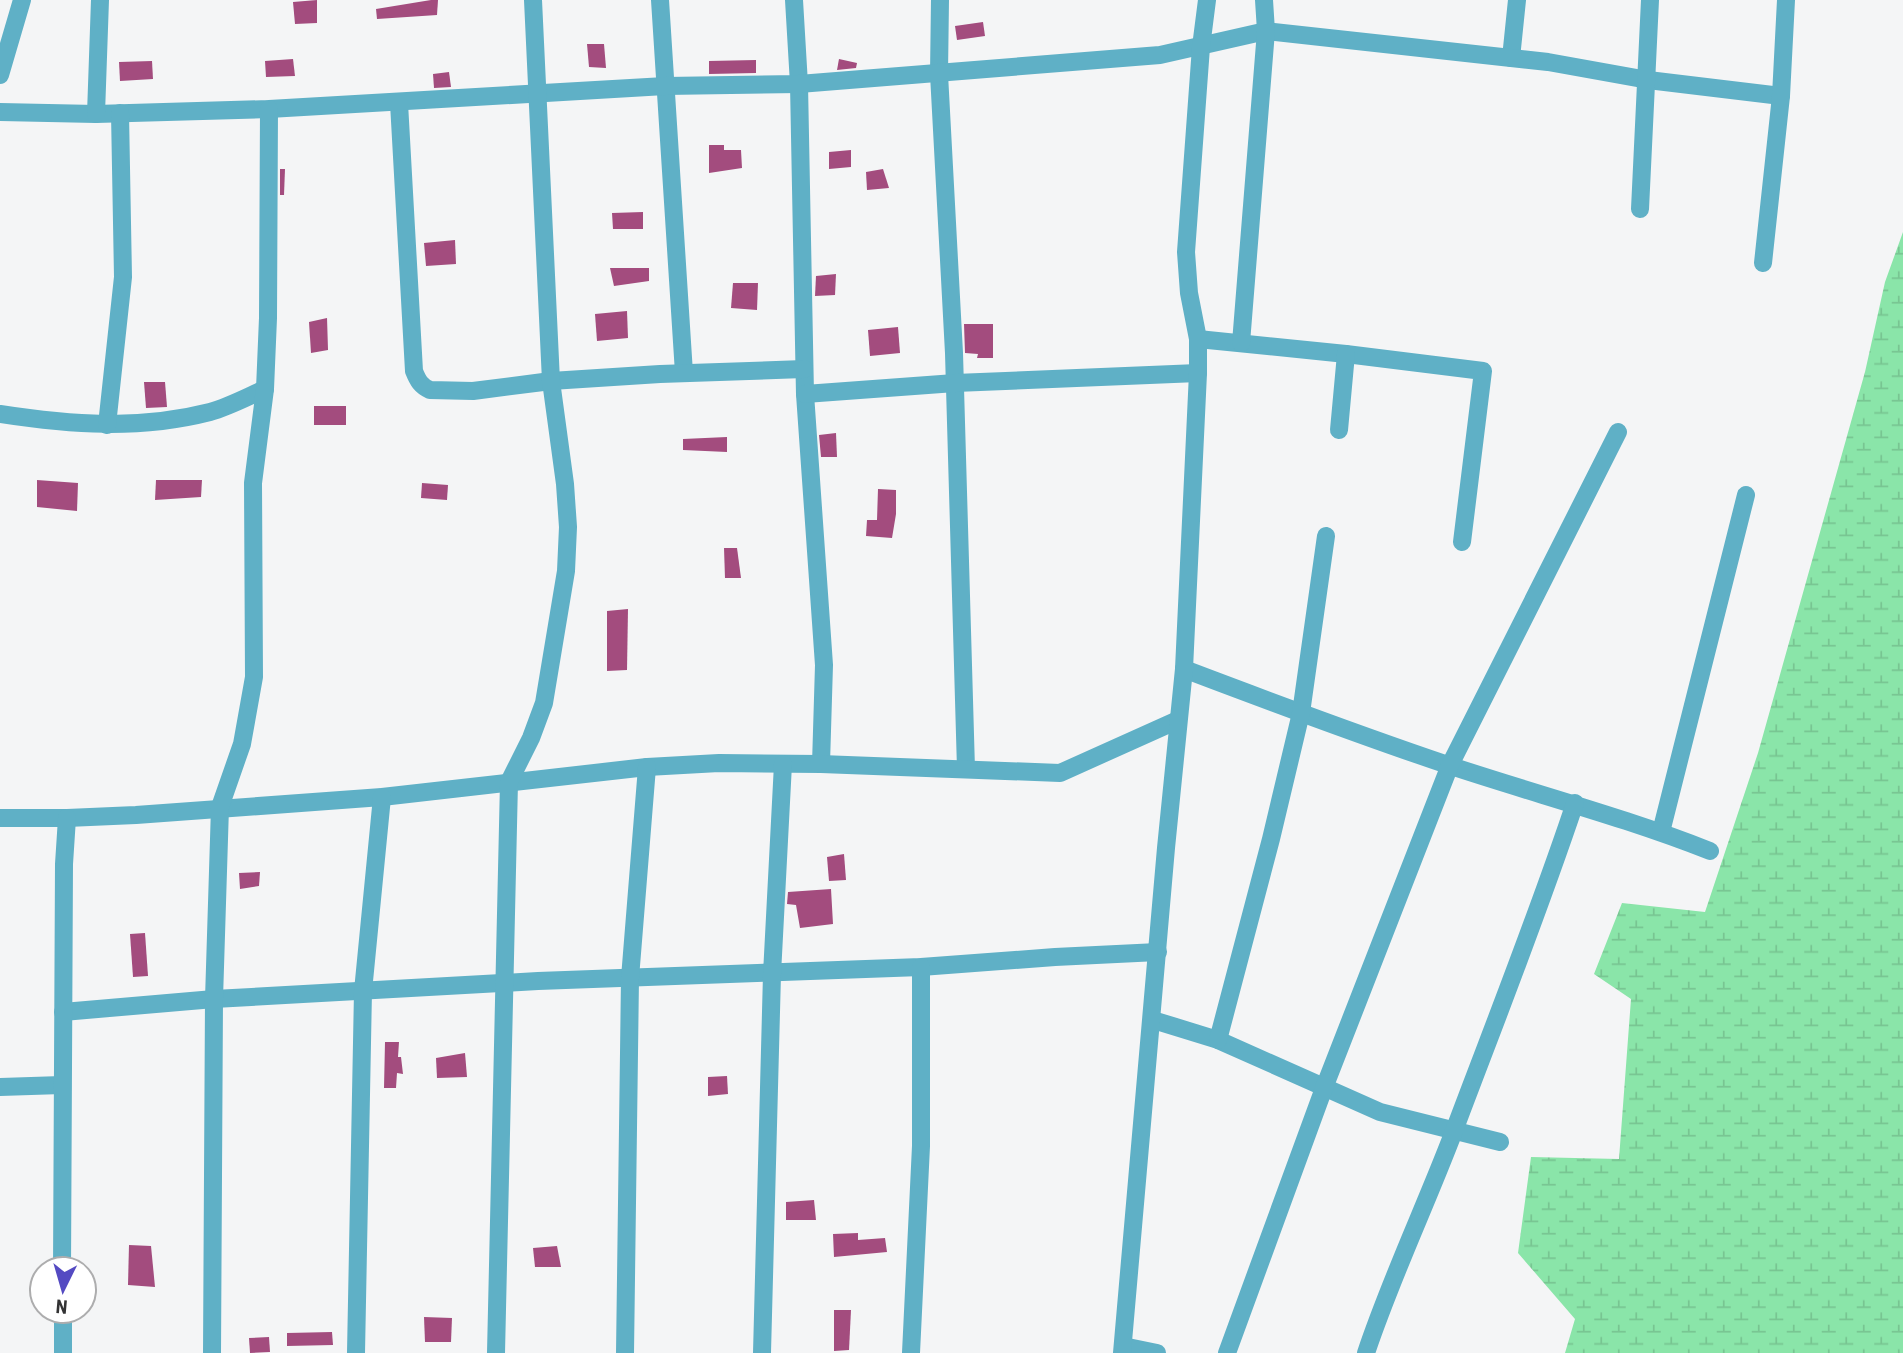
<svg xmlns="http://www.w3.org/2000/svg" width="1903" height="1353" font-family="'Roboto Condensed',sans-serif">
	<defs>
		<pattern id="wetland-marsh" width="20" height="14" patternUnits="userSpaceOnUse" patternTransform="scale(1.75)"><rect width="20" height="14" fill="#8ae5a9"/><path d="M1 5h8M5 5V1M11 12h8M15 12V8" fill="none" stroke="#78c592"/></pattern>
	</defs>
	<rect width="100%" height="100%" fill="#f4f5f6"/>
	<polygon fill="url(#wetland-marsh)" points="1903,232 1903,1353 1565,1353 1575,1319 1518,1253 1531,1157 1619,1159 1631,999 1594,974 1622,903 1705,912 1758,753 1865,372 1885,282"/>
	<g fill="#a34c7e">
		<polygon points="317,0 317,23 295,24 293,2"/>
		<polygon points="431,0 438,0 437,15 377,19 376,9"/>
		<polygon points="983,22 985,36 957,40 955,26"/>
		<polygon points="587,44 604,44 606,68 589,67"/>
		<polygon points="293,59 295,76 266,77 265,61"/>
		<polygon points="839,59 857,63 856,68 837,70"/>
		<polygon points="756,60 756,73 709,74 709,61"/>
		<polygon points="152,61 153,79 120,81 119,62"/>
		<polygon points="449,72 451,87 434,88 433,74"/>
		<polygon points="709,145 724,145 724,150 741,150 742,168 709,173"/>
		<polygon points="851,150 851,167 829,169 829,152"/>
		<polygon points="280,169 285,169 284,195 280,195"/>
		<polygon points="883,169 889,188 867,190 866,172"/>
		<polygon points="643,212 643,229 613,229 612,213"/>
		<polygon points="455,240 456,264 426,266 424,243"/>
		<polygon points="610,268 649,268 649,281 614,286"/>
		<polygon points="836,274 835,295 815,296 816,276"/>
		<polygon points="733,283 758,283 757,310 731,308"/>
		<polygon points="627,311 628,338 597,341 595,314"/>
		<polygon points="327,318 328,350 311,353 309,322"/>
		<polygon points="964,324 993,324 993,358 977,358 978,354 965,353"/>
		<polygon points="898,327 900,353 870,356 868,330"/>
		<polygon points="144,382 165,382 167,407 146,408"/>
		<rect x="314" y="406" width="32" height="19"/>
		<polygon points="836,433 837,457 821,457 819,435"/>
		<polygon points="727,437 727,452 683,450 683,439"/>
		<polygon points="37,480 78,483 77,511 37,507"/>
		<polygon points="156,480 202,480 201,497 155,500"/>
		<polygon points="422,483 448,485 447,500 421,498"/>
		<polygon points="878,489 896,490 896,514 892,538 866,536 867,520 877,520"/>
		<polygon points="724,548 737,548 741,578 725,578"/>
		<polygon points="628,609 627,670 607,671 607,611"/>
		<polygon points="844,854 846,880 829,881 827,857"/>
		<polygon points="260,872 259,886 240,889 239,873"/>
		<polygon points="831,889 833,924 800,928 796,905 787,904 788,892"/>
		<polygon points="145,933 148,976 133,977 130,934"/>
		<polygon points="385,1042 399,1042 398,1057 401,1057 403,1074 397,1073 396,1088 384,1088"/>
		<polygon points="465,1053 467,1077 437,1078 436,1058"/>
		<polygon points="727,1076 728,1094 708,1096 708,1077"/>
		<polygon points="814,1200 816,1220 786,1220 786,1202"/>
		<polygon points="858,1233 858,1240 885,1238 887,1252 834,1257 833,1234"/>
		<polygon points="129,1245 151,1246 155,1287 128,1285"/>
		<polygon points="557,1246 561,1267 535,1267 533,1248"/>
		<polygon points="834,1310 851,1310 849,1350 834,1351"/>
		<polygon points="424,1317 452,1318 451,1342 425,1342"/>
		<polygon points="332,1332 333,1345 287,1346 287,1333"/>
		<polygon points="269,1337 270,1352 250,1353 249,1338"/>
	</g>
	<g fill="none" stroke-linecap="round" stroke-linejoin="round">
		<g stroke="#5fb0c6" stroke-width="18">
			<polyline points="660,0 684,373"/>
			<polyline points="794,0 799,84 805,394 824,665 821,764"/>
			<polyline points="940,0 939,74 954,353 966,769"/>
			<polyline points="1511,58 1517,0"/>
			<polyline points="0,75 22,0"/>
			<path d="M399 103 414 371C418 381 421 386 430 390L473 391 551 381 660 374 804 369"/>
			<polyline points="0,112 96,114 269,109 665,86 799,84 1160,55 1266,31 1548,62 1648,80 1781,96"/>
			<polyline points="96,114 100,0"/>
			<polyline points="1640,209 1650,0"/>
			<polyline points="1763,263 1781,96 1786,0"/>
			<polyline points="1198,339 1346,354 1483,371 1462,542"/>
			<polyline points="1241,343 1266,31 1264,0"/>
			<polyline points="805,394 955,383 1198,373"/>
			<path d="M0 414C70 425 140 430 210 412 228 407 247 397 265 389"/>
			<polyline points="107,425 123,277 120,113"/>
			<polyline points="1339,430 1346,354"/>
			<path d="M1184 669C1271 702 1359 735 1448 765 1535 794 1624 817 1710 851"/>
			<polyline points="0,818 67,818 136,815 382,797 647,767 719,763 821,764 1060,773 1178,720"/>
			<polyline points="1661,832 1746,495"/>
			<polyline points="63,1012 214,999 538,981 921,967 1055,957 1158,952"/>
			<polyline points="1153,1020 1218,1040 1380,1112 1500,1142"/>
			<polyline points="1218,1040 1271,839 1301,713 1326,536"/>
			<polyline points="0,1087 62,1085"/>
			<polyline points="62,1269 64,864 67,818"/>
			<polyline points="63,1311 63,1353"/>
			<polyline points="1123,1346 1157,1353"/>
			<polyline points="212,1353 214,999 220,807 242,744 254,677 253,483 265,389 268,318 269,109"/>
			<polyline points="356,1353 363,991 382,797"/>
			<polyline points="496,1353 509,782 531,738 544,703 566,571 568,527 565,484 551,381 533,0"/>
			<polyline points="625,1353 630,978 647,767"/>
			<polyline points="762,1353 772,974 783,764"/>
			<polyline points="911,1353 921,1146 921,967"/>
			<polyline points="1122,1353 1166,848 1184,669 1198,373 1198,339 1189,293 1186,252 1201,47 1207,0"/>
			<polyline points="1227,1353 1324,1088 1450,765 1618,432"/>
			<path d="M1366 1353C1391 1278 1426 1205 1454 1131 1495 1022 1538 914 1575 803"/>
		</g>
	</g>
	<g transform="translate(63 1290) rotate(185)"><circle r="33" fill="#ffffff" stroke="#adadae" stroke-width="2"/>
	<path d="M0-5L12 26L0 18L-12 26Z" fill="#544ac2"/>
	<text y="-10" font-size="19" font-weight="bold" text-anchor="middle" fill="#333334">N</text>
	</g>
</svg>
